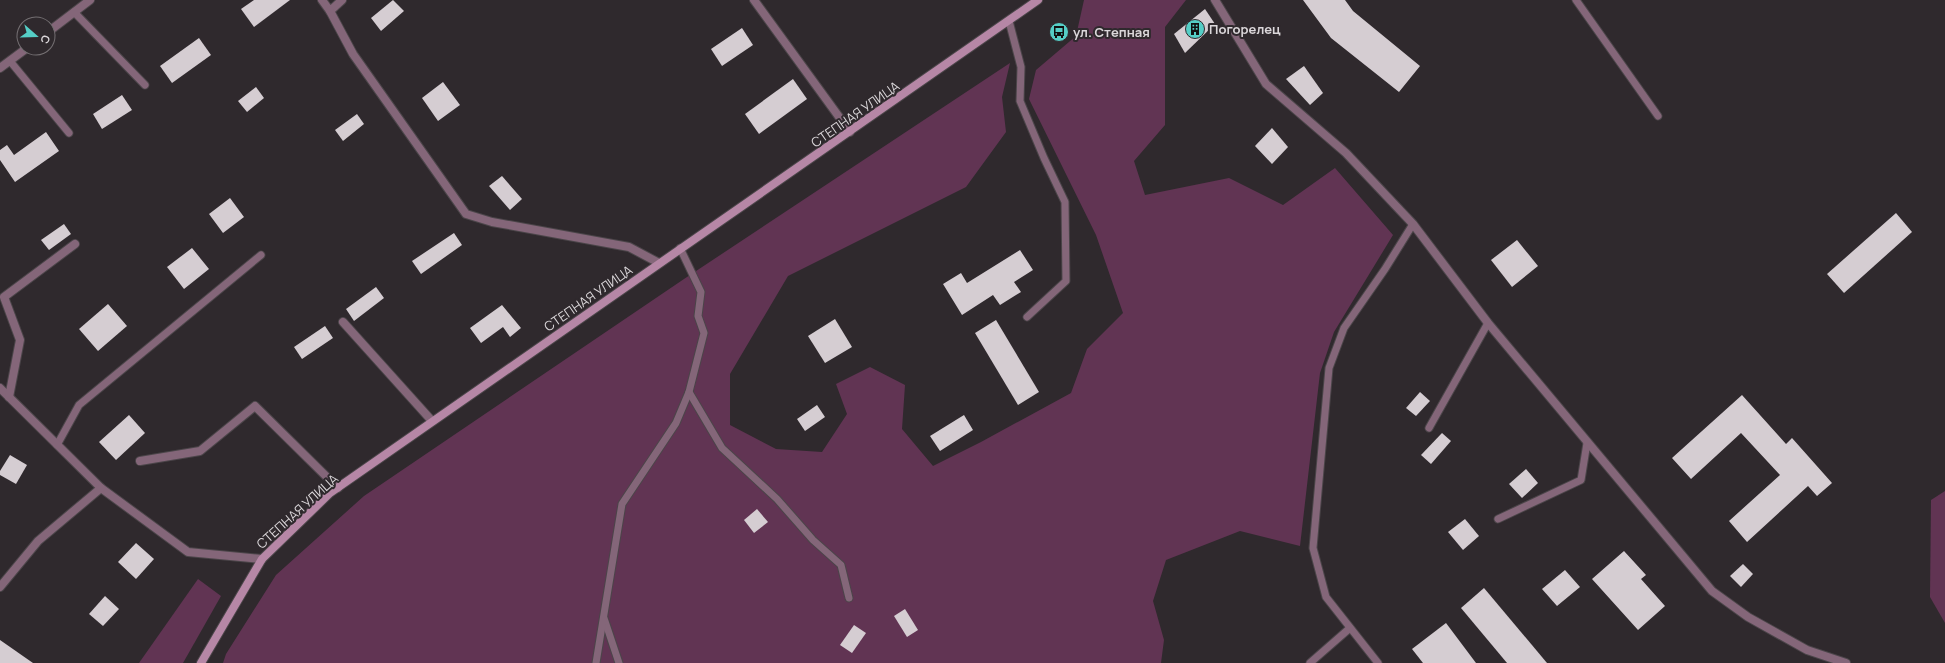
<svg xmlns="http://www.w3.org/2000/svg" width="1945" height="663" font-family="Manrope,sans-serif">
	<rect width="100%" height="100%" fill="#2f292d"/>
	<g fill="#613453">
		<polygon points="1084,0 1186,0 1165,27 1165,125 1134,161 1145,195 1229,178 1283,205 1335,168 1393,235 1334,332 1320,373 1300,546 1240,531 1166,560 1153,601 1164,640 1161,663 223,663 226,654 276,575 364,496 684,279 1010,63 1002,97 1006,132 966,187 788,276 730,374 730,425 776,449 822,452 847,414 836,384 870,367 905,385 902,429 933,466 981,442 1071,393 1087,349 1123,313 1096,235 1029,99 1036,70 1076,36"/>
		<polygon points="1945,491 1945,623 1930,597 1931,500"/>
		<polygon points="198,579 221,596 183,663 139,663"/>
	</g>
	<g fill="#d5cdd2">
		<polygon points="254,0 290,0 254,27 241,9"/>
		<polygon points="393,0 404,11 381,31 371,18"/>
		<polygon points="1303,0 1345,0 1353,11 1420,66 1399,92 1331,38"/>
		<polygon points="1205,9 1215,24 1185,53 1174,34"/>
		<polygon points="742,28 753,45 722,66 711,49"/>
		<polygon points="199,38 211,55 172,83 160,66"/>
		<polygon points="1304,66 1323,93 1310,105 1286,79"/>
		<polygon points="793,79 807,99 759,134 745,114"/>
		<polygon points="443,82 460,105 438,121 422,98"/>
		<polygon points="256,87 264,98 247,112 238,101"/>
		<polygon points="122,95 132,110 102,129 93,114"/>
		<polygon points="357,114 364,124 343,141 335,130"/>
		<polygon points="1272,128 1288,147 1272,164 1255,146"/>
		<polygon points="46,132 59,151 15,182 0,160 0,150 7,145 14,155"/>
		<polygon points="502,176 522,199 510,210 489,186"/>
		<polygon points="230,198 244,217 223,233 209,214"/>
		<polygon points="1896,213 1912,232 1844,293 1827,274"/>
		<polygon points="64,224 71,234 49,250 41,240"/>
		<polygon points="454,233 462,245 421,274 412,261"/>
		<polygon points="1517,240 1538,266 1512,287 1491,260"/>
		<polygon points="192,248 209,269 184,289 167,267"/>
		<polygon points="1020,250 1033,270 1014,282 1021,292 1000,305 993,295 962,315 943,284 961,273 967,283"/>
		<polygon points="376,287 384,298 354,321 346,309"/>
		<polygon points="108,304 127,326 98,351 79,329"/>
		<polygon points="502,305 521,328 510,337 503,327 481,343 470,328"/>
		<polygon points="835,319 852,347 825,363 808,336"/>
		<polygon points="996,320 1039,392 1018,405 975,333"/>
		<polygon points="325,326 333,338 302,359 294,347"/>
		<polygon points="1420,392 1430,401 1416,416 1406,408"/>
		<polygon points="1742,395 1786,444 1792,438 1832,483 1817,496 1808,486 1747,542 1729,521 1780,475 1741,433 1691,479 1672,458"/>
		<polygon points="817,405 825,417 805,431 797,419"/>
		<polygon points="129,415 145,433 116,460 99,442"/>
		<polygon points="964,415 973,430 940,451 930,436"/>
		<polygon points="1442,433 1451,441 1431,464 1421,455"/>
		<polygon points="10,455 27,465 16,484 0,475 0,471"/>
		<polygon points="1526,469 1538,483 1522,498 1509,484"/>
		<polygon points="757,509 768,522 754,533 744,520"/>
		<polygon points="1465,519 1479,536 1463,550 1448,532"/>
		<polygon points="136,543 154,559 136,579 118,562"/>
		<polygon points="1624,551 1646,575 1641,579 1665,606 1638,630 1592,579"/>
		<polygon points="1743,564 1753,574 1741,587 1730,576"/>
		<polygon points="1565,570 1580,587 1557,606 1542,589"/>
		<polygon points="1484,588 1547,663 1507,663 1461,608"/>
		<polygon points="105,596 119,609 103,626 89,614"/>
		<polygon points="905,609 918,630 907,637 894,616"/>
		<polygon points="1446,623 1476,663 1423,663 1412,649"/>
		<polygon points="854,625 866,633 852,653 840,645"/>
		<polygon points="0,640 33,663 0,663"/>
	</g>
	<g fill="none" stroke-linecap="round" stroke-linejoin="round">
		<g stroke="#4b4549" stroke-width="9">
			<g id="lane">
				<polyline points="1576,0 1658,116"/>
				<polyline points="74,12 145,85"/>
				<polyline points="1009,21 1021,67 1020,101 1044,158 1065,202 1066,281 1027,317"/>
				<polyline points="10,61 69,133"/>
				<polyline points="680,248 701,292 698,316 704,333 689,392 722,448 777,499 813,540 841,565 849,598"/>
				<polyline points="1429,428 1488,323"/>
				<polyline points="57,445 79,405 261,255"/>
				<polyline points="1498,519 1581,480 1587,443"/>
				<polyline points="604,618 619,663"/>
				<polyline points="596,663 622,504 676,423 689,392"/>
				<polyline points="1310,663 1350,628"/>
				<polyline points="1378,663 1326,597 1313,548 1329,368 1344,328 1385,269 1413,224"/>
			</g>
		</g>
		<g stroke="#4b4549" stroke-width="10">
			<g id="street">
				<polyline points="322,0 330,11 342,0"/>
				<polyline points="754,0 850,132"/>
				<polyline points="1215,0 1266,84 1346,153 1413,224 1488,323 1712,591 1748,617 1807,650 1846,663"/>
				<polyline points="330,11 353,54 466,214 492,222 629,247 659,263"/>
				<polyline points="48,32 90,0"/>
				<polyline points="0,68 27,48"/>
				<polyline points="343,322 432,421"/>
				<polyline points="0,388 101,488 188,552 262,559"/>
				<polyline points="9,397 20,340 4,297 75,244"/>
				<polyline points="140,461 200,451 255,406 338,488"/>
				<polyline points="0,587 38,541 101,488"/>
			</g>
		</g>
		<g stroke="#4b4549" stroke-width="10">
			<polyline id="secondary" points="201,663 262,559 330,493 1038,0"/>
		</g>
		<use href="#lane" stroke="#846679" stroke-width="7"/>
		<use href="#street" stroke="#846679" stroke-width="8"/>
		<use href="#secondary" stroke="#b687a6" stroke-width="8"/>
	</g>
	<defs>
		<g id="building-disc" transform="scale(1)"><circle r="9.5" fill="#55cec6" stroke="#2f292d"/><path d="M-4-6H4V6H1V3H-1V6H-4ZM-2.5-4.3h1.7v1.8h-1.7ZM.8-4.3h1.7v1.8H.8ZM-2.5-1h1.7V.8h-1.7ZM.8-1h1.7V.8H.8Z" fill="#111"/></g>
		<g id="bus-disc" transform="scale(1)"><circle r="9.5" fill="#55cec6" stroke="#2f292d"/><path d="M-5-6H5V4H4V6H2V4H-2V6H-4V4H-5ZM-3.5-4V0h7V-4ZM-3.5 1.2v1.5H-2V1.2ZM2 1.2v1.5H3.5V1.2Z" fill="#111"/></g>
	</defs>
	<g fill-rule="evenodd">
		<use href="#building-disc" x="1195" y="29"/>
		<use href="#bus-disc" x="1059" y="32"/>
	</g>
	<g text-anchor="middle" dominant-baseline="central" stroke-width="4" stroke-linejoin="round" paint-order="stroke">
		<g font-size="13" font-weight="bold" fill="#dbd7da" stroke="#2f292d" text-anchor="start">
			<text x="1209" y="29">Погорелец</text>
			<text x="1073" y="32">ул. Степная</text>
		</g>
		<g font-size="13" fill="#dbd7da" stroke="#2f292d">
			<text transform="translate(855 114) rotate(-35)">СТЕПНАЯ УЛИЦА</text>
			<text transform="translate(588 298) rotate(-35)">СТЕПНАЯ УЛИЦА</text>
			<text transform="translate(297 511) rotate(-42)">СТЕПНАЯ УЛИЦА</text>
		</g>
	</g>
	<g transform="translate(36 36) rotate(110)"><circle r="19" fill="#2f292d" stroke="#746f72"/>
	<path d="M0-3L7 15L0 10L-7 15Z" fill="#55cec6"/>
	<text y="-6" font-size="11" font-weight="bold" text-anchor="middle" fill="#dbd7da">С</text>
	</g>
</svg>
